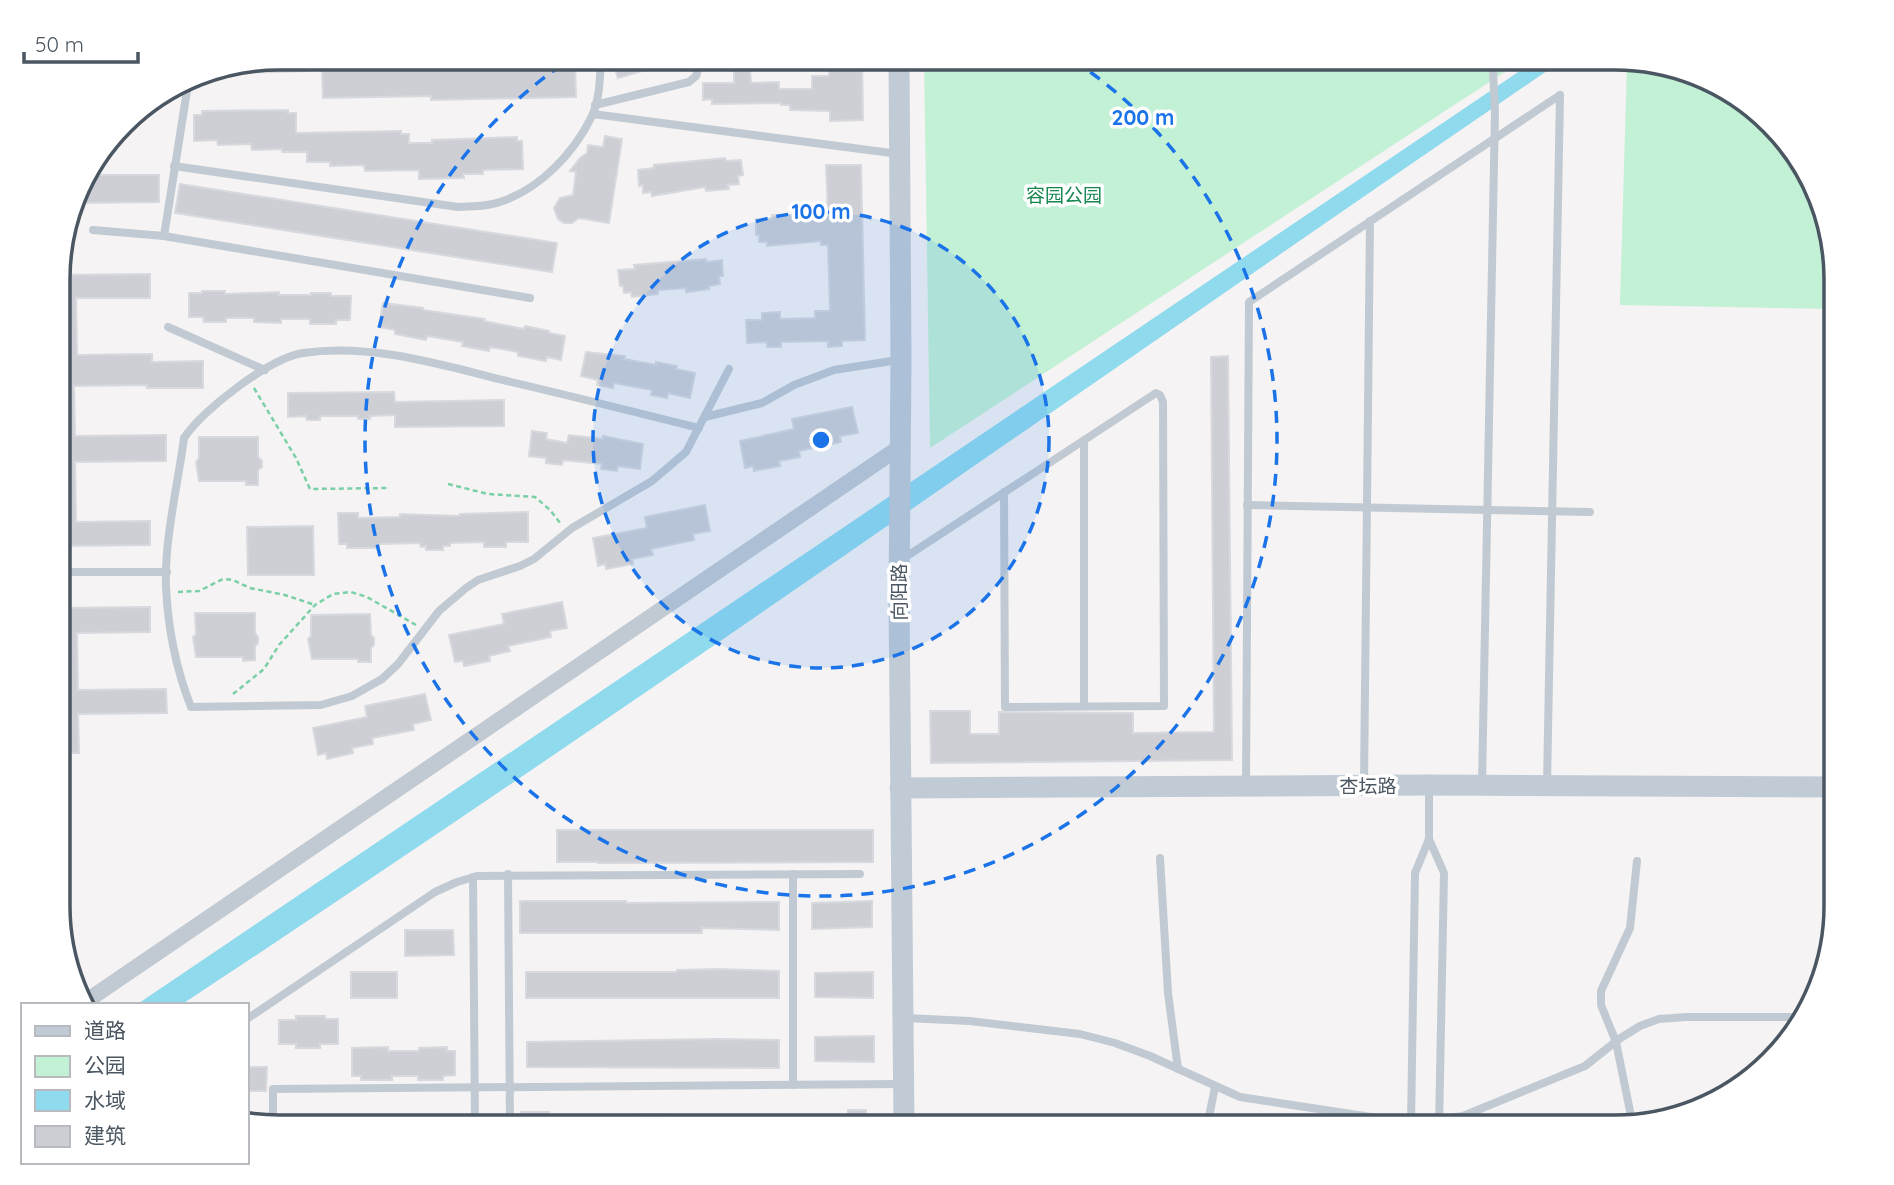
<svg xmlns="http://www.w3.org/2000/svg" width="1894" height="1185" font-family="Quicksand,'Noto Sans SC',sans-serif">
	<rect width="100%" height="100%" fill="#f5f3f3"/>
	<g fill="#c3f1d5">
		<polygon points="924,58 1526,58 930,448"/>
		<polygon points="1625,59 1686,69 1738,95 1806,168 1836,264 1836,309 1620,305 1627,63"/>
	</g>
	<path fill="#90daee" d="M1539 58H1566C1104 373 648 697 181 1005H136Z"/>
	<g fill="#cdcfd5" stroke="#d7d9de" stroke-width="2">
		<polygon points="279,58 306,58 307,71 237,73 236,66"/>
		<polygon points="611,58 675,58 676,61 618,78"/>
		<polygon points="829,58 862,58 863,120 830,121 830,111 790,110 790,105 781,105 781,103 712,104 712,99 703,100 703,83 734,83 734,71 750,70 751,83 779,82 779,89 812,89 812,76 829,76"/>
		<polygon points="567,63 567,66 575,66 576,97 431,100 431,96 323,98 322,67 411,65 412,70 439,69 439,66 490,65 490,68 515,67 515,64"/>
		<polygon points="288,110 288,113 296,113 296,133 401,131 401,134 409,134 409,143 432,143 432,140 517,137 517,141 522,141 523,169 483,170 483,174 463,174 464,178 419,179 419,170 365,171 364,165 330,166 330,162 307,162 307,152 282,152 282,149 252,150 251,144 218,145 217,140 194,141 194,115 202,115 202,111"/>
		<polygon points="605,136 622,139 609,223 579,218 572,223 564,223 558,219 554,208 560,198 573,195 576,172 570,171 580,158 587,153 588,145 603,147"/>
		<polygon points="725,158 726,161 741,160 743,175 738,176 739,184 728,185 729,189 706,191 705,187 652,196 651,192 643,193 643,185 639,186 638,170 654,168 654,165"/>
		<polygon points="826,165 861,165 865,340 842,341 842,346 828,347 828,341 781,342 781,347 767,347 767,342 747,343 746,320 762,320 762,313 780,312 780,319 815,318 815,311 830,311 828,245 821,245 821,241 767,246 767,242 759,242 759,235 756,235 756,219 772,219 772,215 828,215"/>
		<polygon points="85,175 159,175 159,202 74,203 81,181"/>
		<polygon points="180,184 557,243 552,272 175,213"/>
		<polygon points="706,259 706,262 722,260 723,276 719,276 720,284 709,286 709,289 686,292 686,288 658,290 658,294 632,297 631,292 624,293 623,286 620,286 618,270 635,269 634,265"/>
		<polygon points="150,274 150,298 76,298 77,355 152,354 152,362 203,361 203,388 147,388 147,385 74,386 75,436 166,435 166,461 75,462 76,522 150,521 150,545 60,546 60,275"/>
		<polygon points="202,291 225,291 225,294 279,292 279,295 311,295 311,293 331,293 331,296 351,296 350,320 336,320 336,324 310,324 310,319 281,319 281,323 254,322 254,318 226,318 226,322 204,322 203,317 189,317 189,293 202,293"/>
		<polygon points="383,303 423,308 423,310 485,319 484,321 524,329 525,326 549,331 549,333 565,336 561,360 547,357 546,361 518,356 518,352 490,347 489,351 462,346 463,342 427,336 426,340 395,334 395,330 379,327"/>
		<polygon points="586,352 625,356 624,359 656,365 656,362 677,366 676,369 695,373 690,398 668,393 667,398 651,395 652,390 614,383 613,388 597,385 598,380 581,376"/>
		<polygon points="1228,356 1232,760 931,763 930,711 970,711 970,734 999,734 999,712 1133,713 1133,733 1214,732 1211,357"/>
		<polygon points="394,392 395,402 504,400 504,426 395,427 395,415 370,416 370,419 358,419 358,416 320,416 320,420 307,420 306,416 288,417 288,393"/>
		<polygon points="852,407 858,433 840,436 841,442 799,451 800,457 779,461 780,466 754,471 753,466 745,468 740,441 794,429 792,419"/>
		<polygon points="532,431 547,433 546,439 567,443 569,435 603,439 603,436 643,444 640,469 618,466 617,471 601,469 602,464 563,460 562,465 546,463 546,458 529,456"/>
		<polygon points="199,437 258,437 258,457 262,461 262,467 258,470 258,485 246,485 246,481 199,481 196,462 199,458"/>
		<polygon points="705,505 710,531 693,534 694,540 651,549 653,555 632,559 633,564 606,569 605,564 598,566 593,538 647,528 645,517"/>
		<polygon points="528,512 528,542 506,542 506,547 484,547 484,542 450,543 450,546 443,546 443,550 426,550 426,546 421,547 420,543 379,544 379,548 347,548 347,544 339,544 338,513 358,513 358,518 400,517 400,514 460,516 460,514"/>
		<polygon points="313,526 314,575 248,575 247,527"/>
		<polygon points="562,602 567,628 550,631 551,637 508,646 510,651 489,656 490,661 464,666 463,661 455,662 449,635 504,624 502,614"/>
		<polygon points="150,607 150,632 77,633 78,690 166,689 167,713 78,714 79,753 60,753 60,608"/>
		<polygon points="195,613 255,613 255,633 258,637 258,643 255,646 255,660 243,661 243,657 196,657 193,637 196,634"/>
		<polygon points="370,614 371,635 374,638 374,645 371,648 371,662 358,662 358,659 312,659 308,639 311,636 311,615"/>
		<polygon points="425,694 431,720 413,724 414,730 372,738 373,744 352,748 353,753 327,759 326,753 318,755 313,728 367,717 365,706"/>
		<polygon points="557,830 873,830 873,862 598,863 598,862 557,862"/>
		<polygon points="520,901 626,901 626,903 779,902 779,930 702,928 702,933 520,933"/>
		<polygon points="872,901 872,927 812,929 812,903"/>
		<polygon points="405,930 453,930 454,955 405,956"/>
		<polygon points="718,969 779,971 779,998 526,998 526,972 677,972 677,970"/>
		<rect x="351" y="972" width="46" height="26"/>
		<polygon points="873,972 873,998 815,997 815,973"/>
		<polygon points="296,1016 325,1016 325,1019 338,1019 338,1044 320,1044 320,1048 296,1048 296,1044 279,1044 279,1020 296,1020"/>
		<polygon points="874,1036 874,1062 815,1061 815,1037"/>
		<polygon points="718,1039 779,1040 779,1068 527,1067 527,1042"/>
		<polygon points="388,1047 388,1051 419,1051 419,1048 447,1047 447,1051 455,1051 455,1075 443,1076 443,1080 418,1080 418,1076 392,1076 392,1080 361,1080 361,1076 352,1076 352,1048"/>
		<polygon points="247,1067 267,1067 266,1091 247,1091"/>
		<rect x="848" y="1110" width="18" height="17"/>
		<polygon points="521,1112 549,1112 549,1116 667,1114 668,1127 521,1127"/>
	</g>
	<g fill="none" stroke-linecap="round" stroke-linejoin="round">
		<g stroke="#7ad0a6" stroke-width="2.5" stroke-dasharray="5 3.5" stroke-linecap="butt">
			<polyline points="254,388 296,458 310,489 390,488"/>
			<polyline points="448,484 488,494 535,497 550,510 561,524"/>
			<polyline points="178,592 199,591 223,579 233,580 250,588 285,595 315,605"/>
			<polyline points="233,694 264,669 279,645 315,605 333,594 351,592 367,597 416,625"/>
		</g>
		<g stroke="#c1cad2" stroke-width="8">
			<polyline points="595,105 689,82 696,76 702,58"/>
			<polyline points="593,114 899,154"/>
			<path d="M174 166 458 207C472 206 487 207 500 202 540 189 574 153 592 116 600 98 600 77 601 58"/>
			<polyline points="93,230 164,236 530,298"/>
			<polyline points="164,236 189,78"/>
			<polyline points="168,327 265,370"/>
			<polyline points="705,417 762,403 794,385 834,370 898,360"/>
			<path d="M699 428C635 412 571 396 507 381 442 365 371 343 303 353 270 358 202 410 184 438 178 484 164 541 166 587 168 628 176 669 191 707L321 705 352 696 382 679 398 664 439 611 466 588 478 580 520 566 534 559 572 528 652 481 686 452 729 369"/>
			<polyline points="1247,505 1590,512"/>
			<polyline points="901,560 1156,393 1160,395 1163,402 1164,706 1005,707 1004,492"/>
			<polyline points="60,572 167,572"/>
			<polyline points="1084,706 1084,441"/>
			<polyline points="1246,783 1249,302 1560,95"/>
			<polyline points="1364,783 1370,221"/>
			<polyline points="1482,783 1495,111 1493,71 1485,58"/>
			<polyline points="1547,785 1560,95"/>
			<polyline points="1429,839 1444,873 1439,1127"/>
			<polyline points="1160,858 1168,993 1178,1069"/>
			<polyline points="508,874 510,1127"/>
			<polyline points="793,874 793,1085"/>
			<polyline points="473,877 475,1127"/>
			<polyline points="905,1018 970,1021 1080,1034 1115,1043 1150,1056 1240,1097 1397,1121 1424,1122 1463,1116 1585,1066 1619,1039 1640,1026 1659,1019 1686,1017 1803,1017"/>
			<polyline points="247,1019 435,892 457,882 477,876 860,874"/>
			<polyline points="1411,1124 1415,873 1429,839 1429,786"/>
			<polyline points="273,1126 273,1089 903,1084"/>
			<polyline points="1633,1126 1616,1042 1601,1005 1601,991 1630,928 1637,861"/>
			<polyline points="1207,1127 1215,1087"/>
		</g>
		<polyline stroke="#c1cad2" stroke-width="16" points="85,1002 900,447"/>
		<g stroke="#c1cbd6" stroke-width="21">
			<polyline points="899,58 901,359 899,599 904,1127"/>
			<polyline points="900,788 1429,785 1836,787"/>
		</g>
	</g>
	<circle cx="821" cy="440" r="228" fill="#1a73e8" fill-opacity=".12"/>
	<g fill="none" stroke="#1a73e8" stroke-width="3.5" stroke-dasharray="12 9">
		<circle cx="821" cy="440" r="228"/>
		<path d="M1073 60A456 456 0 1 1 569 60"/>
	</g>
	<g text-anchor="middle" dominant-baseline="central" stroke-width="7" stroke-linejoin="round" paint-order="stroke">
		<g font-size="19" fill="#17864f" stroke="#fff">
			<text x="1064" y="195">容园公园</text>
		</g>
		<g font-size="19" fill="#4a5661" stroke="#fff">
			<text transform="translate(899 592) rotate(-90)">向阳路</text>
			<text x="1368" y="786">杏坛路</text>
		</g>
	</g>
	<path d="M0 0H1894V1185H0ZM279 70H1615A209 209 0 0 1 1824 279V906A209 209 0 0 1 1615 1115H279A209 209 0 0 1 70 906V279A209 209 0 0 1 279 70Z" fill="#fff" fill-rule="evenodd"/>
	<path fill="none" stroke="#4a5661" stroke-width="3.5" d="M279 70H1615A209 209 0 0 1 1824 279V906A209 209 0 0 1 1615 1115H279A209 209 0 0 1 70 906V279A209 209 0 0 1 279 70Z"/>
	<circle cx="821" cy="440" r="10" fill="#1a73e8" stroke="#fff" stroke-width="3.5"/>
	<g font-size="21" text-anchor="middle" font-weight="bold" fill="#1a73e8" stroke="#fff" stroke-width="7" stroke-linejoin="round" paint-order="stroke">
		<text x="1143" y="125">200 m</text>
		<text x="821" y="219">100 m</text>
	</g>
	<rect x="21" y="1003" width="228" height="161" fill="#ffffff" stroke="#b7bbc0" stroke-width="2"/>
	<rect x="35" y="1026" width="35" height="10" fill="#c1cbd6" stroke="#b7bbc0" stroke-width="2"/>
	<text x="84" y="1038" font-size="21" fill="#4a5661">道路</text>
	<rect x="35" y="1056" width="35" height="21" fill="#c3f1d5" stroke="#b7bbc0" stroke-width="2"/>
	<text x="84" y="1073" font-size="21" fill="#4a5661">公园</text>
	<rect x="35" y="1090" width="35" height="21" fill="#90daee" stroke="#b7bbc0" stroke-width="2"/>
	<text x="84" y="1108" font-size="21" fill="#4a5661">水域</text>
	<rect x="35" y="1126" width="35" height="21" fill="#cdcfd5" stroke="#b7bbc0" stroke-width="2"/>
	<text x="84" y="1143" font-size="21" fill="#4a5661">建筑</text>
	<path d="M24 52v10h114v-10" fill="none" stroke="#4a5661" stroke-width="3.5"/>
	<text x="35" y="52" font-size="21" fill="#4a5661" stroke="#ffffff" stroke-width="5" paint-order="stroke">50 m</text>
</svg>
